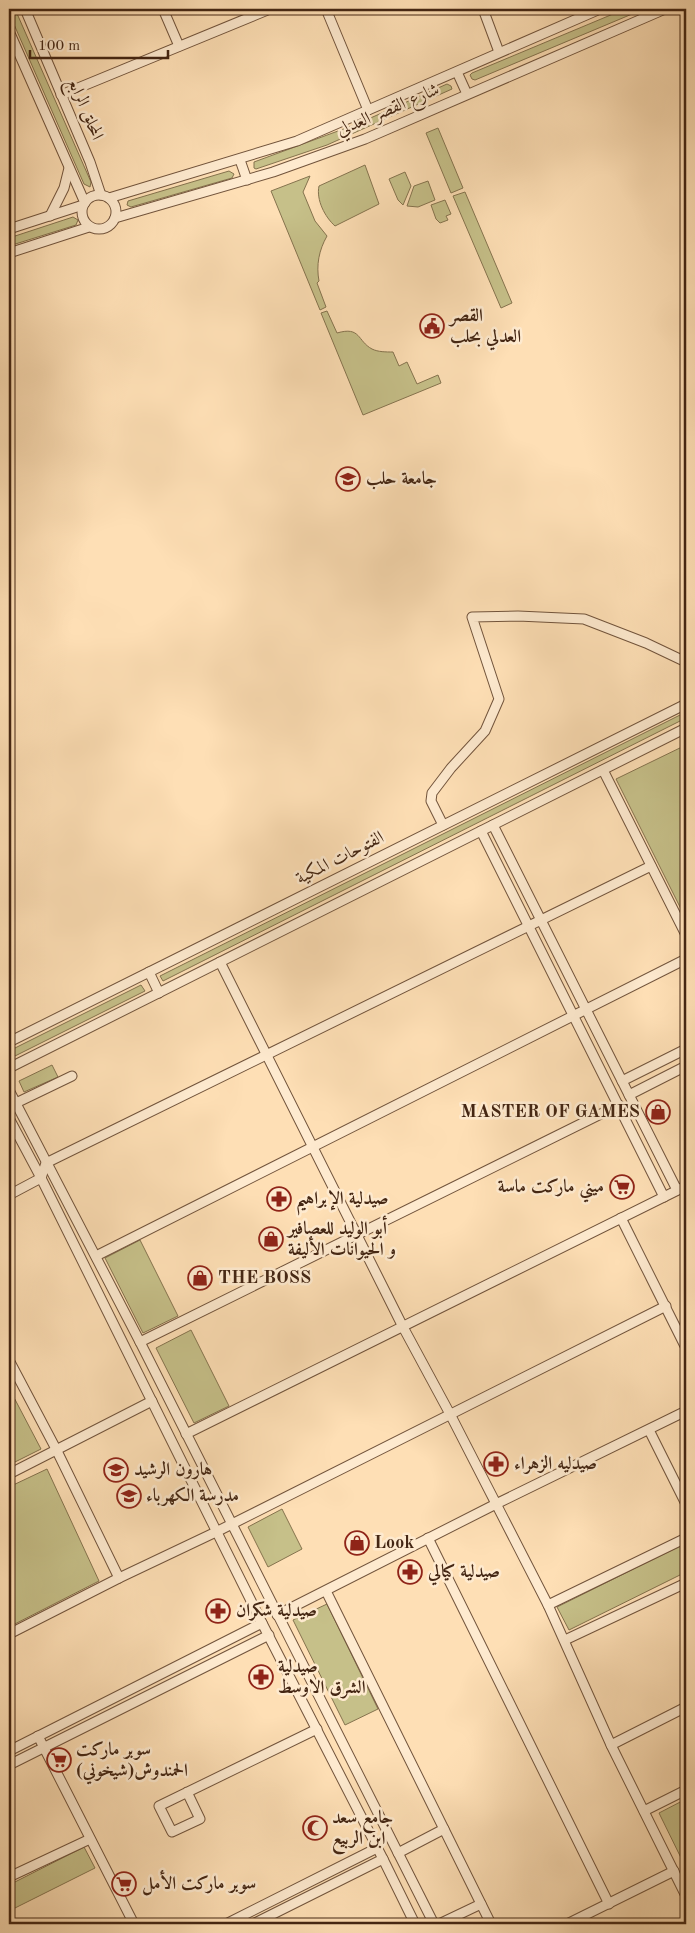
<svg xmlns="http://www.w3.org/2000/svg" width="695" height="1933" font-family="'Old Standard TT',Amiri,serif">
	<rect width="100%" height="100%" fill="#fedfb5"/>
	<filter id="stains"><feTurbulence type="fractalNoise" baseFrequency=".004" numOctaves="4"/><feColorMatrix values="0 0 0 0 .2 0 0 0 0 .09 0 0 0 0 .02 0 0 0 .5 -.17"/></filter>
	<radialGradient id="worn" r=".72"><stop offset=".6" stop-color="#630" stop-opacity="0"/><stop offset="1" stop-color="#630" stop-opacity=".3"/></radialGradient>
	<g fill="#c6c089" stroke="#85734e">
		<polygon points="9,9 15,9 91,182 90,187 84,184 9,13"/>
		<polygon points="625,9 644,9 475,80 472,79 470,75 472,73"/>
		<polygon points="447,84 451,86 452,89 327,145 256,169 254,168 254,162 357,124"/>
		<polygon points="438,128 463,188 451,193 426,133"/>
		<path d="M365 165 379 204 335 226C325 217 316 200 319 186Z"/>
		<polygon points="229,171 234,174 232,178 131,207 127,205 128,201"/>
		<polygon points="405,172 411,186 403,205 398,200 389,179"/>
		<path d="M310 176 303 192 315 221 327 236C319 250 316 265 319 281L317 283 326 307 320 310 271 191Z"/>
		<polygon points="428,181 435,200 418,207 407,206 414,186"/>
		<polygon points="465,192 512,303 501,308 453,196"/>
		<polygon points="445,200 451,214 446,216 448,220 440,223 436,219 431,205"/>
		<polygon points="73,217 78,220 76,225 9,246 9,238"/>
		<path d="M327 311 337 333C361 326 357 341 372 349 378 352 386 352 393 352L399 366 407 362 417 384 438 375 441 383 363 415 321 313Z"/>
		<polygon points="686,712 686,718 163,981 160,976"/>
		<polygon points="686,745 686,919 616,779"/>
		<polygon points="141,985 145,991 9,1059 9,1051"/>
		<polygon points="52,1065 58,1077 24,1092 19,1081"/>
		<polygon points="140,1240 178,1316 143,1333 105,1258"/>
		<polygon points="191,1330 229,1406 194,1423 156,1348"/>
		<polygon points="9,1388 41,1449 9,1465"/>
		<polygon points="47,1469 99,1581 9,1627 9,1487"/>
		<polygon points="282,1509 302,1549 268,1567 248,1527"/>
		<polygon points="686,1543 686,1572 569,1630 557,1607"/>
		<polygon points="327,1604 378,1709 345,1725 293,1620"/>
		<polygon points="686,1799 686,1868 659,1813"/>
		<polygon points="84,1847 95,1868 9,1911 9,1885"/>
	</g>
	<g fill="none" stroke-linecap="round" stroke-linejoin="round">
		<g stroke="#72543c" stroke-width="11">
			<g id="minor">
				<polyline points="25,9 90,162 101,195"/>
				<polyline points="163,9 179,46"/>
				<polyline points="326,9 368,110"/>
				<polyline points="483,9 499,52"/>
				<polyline points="9,31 85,203"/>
				<polyline points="457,72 467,94"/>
				<polyline points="61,95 270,9"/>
				<polyline points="240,160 247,180"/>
				<circle cx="99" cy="212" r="17"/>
				<polyline points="109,198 297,141 600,9"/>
				<polyline points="50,216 64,188 69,168"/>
				<polyline points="115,218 273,172 365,139 665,9"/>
				<polyline points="9,229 83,205"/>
				<polyline points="9,253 89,227"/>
				<polyline points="603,770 686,935"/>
				<polyline points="443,825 431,801 432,793 451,768 485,731 499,699 472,617 518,616 584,619 646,643 686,662"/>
				<polyline points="493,825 677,1190"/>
				<polyline points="481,831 664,1197"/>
				<polyline points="220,962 403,1327 450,1414 548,1605 611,1745 686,1896"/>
				<polyline points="149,972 159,993"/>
				<polyline points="9,1042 686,704"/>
				<polyline points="9,1068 686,728"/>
				<polyline points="622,1081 686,1049"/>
				<polyline points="9,1090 140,1342 434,1924"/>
				<polyline points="629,1095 686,1066"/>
				<polyline points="16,1103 72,1076"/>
				<polyline points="9,1118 41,1178 262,1623 383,1859 415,1924"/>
				<polyline points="9,1195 41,1178 46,1163 651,866"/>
				<polyline points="621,1218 686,1348"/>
				<polyline points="96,1256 686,959"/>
				<polyline points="140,1342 619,1105"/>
				<polyline points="9,1360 56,1449 119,1578"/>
				<polyline points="649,1430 686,1504"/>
				<polyline points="186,1434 686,1186"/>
				<polyline points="9,1474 152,1401"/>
				<polyline points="428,1538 609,1904"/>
				<polyline points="326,1591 491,1924"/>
				<polyline points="548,1605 686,1538"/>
				<polyline points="277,1615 496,1504 686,1411"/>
				<polyline points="9,1634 119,1578 218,1531 666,1306"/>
				<polyline points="565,1640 686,1583"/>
				<polyline points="38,1736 134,1924"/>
				<polyline points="611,1745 686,1707"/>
				<polyline points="9,1751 262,1623"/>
				<polyline points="9,1765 269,1635"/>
				<polyline points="187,1792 200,1819 172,1832 159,1806 317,1729"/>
				<polyline points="644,1811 686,1790"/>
				<polyline points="398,1853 444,1829"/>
				<polyline points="9,1877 90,1839"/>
				<polyline points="226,1924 377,1848"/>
				<polyline points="253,1924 383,1859"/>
				<polyline points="439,1924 481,1904"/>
				<polyline points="567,1924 674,1871"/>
			</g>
		</g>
		<use href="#minor" stroke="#feeacf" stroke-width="9"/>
	</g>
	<defs>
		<g id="civic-ring" transform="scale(1.25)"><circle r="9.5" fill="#feeacf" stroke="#8f2418" stroke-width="1.5"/><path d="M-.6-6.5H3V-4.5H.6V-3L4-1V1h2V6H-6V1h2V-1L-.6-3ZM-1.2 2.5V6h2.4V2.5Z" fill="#8f2418"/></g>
		<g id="university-ring" transform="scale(1.25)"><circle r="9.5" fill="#feeacf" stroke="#8f2418" stroke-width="1.5"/><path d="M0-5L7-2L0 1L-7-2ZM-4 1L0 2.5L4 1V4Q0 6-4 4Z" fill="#8f2418"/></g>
		<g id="shop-ring" transform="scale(1.25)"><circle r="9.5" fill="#feeacf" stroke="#8f2418" stroke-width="1.5"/><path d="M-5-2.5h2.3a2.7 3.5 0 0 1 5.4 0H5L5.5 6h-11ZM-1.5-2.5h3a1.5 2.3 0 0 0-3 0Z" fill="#8f2418"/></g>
		<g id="supermarket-ring" transform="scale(1.25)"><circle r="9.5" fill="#feeacf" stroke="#8f2418" stroke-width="1.5"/><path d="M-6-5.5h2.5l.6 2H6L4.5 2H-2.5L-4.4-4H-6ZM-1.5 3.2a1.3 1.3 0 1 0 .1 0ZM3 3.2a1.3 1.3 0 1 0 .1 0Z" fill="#8f2418"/></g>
		<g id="pharmacy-ring" transform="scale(1.25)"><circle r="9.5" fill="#feeacf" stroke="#8f2418" stroke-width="1.5"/><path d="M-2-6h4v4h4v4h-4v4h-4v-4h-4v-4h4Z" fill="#8f2418"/></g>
		<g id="school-ring" transform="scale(1.25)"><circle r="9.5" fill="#feeacf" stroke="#8f2418" stroke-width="1.5"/><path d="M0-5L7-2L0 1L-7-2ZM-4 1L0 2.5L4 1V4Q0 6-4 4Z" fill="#8f2418"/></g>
		<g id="mosque-ring" transform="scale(1.25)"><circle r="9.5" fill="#feeacf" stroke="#8f2418" stroke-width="1.5"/><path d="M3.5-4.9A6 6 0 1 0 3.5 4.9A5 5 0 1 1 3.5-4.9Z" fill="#8f2418"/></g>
	</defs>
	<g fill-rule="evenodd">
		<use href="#civic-ring" x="432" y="326"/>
		<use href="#university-ring" x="348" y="479"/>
		<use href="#shop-ring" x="658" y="1112"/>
		<use href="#supermarket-ring" x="622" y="1187"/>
		<use href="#pharmacy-ring" x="279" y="1199"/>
		<use href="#shop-ring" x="271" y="1239"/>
		<use href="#shop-ring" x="200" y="1278"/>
		<use href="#pharmacy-ring" x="496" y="1464"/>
		<use href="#school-ring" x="116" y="1470"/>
		<use href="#school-ring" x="129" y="1496"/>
		<use href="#shop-ring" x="357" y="1543"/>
		<use href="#pharmacy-ring" x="410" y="1572"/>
		<use href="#pharmacy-ring" x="218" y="1611"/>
		<use href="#pharmacy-ring" x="261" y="1677"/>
		<use href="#supermarket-ring" x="59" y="1760"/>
		<use href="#mosque-ring" x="315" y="1828"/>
		<use href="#supermarket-ring" x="124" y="1884"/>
	</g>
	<g text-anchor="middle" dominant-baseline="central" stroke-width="5" stroke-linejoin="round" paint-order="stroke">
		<g font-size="18" fill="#442613" stroke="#feeacf">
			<text transform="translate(85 109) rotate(67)">المحلق الرابع</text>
			<text transform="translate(388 110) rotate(-23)">شارع القصر العدلي</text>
			<text transform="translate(340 858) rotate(-27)">الفتوحات المكية</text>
		</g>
		<g font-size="18" font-weight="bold" fill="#442613" stroke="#feeacf" text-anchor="start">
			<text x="450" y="316">القصر<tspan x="450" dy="21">العدلي بحلب</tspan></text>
			<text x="366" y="479">جامعة حلب</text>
			<text x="640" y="1112" text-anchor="end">MASTER OF GAMES</text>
			<text x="604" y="1187" text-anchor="end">ميني ماركت ماسة</text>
			<text x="296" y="1199">صيدلية الإبراهيم</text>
			<text x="288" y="1229">أبو الوليد للعصافير<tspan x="288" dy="21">و الحيوانات الأليفة</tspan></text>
			<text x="218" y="1278">THE BOSS</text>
			<text x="514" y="1464">صيدليه الزهراء</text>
			<text x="134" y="1470">هارون الرشيد</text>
			<text x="146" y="1496">مدرسة الكهرباء</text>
			<text x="374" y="1543">Look</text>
			<text x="428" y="1572">صيدلية كيالي</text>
			<text x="236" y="1611">صيدلية شكران</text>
			<text x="278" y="1667">صيدلية<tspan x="278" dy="21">الشرق الاوسط</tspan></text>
			<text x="76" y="1750">سوبر ماركت<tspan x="76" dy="21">الحمندوش(شيخوني)</tspan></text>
			<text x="332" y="1818">جامع سعد<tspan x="332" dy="21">ابن الربيع</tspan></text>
			<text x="142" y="1884">سوبر ماركت الأمل</text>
		</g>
	</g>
	<rect width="695" height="1933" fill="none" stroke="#fedfb5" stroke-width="30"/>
	<rect x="10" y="10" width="675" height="1913" fill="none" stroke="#442613" stroke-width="2.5"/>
	<rect x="15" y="15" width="665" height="1903" fill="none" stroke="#442613"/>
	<path d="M30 50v8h138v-8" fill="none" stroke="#442613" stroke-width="2.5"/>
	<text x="38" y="50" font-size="15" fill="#442613" stroke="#feeacf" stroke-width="4" paint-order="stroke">100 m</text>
	<rect width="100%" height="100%" filter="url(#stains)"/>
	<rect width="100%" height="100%" fill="url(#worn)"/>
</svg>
